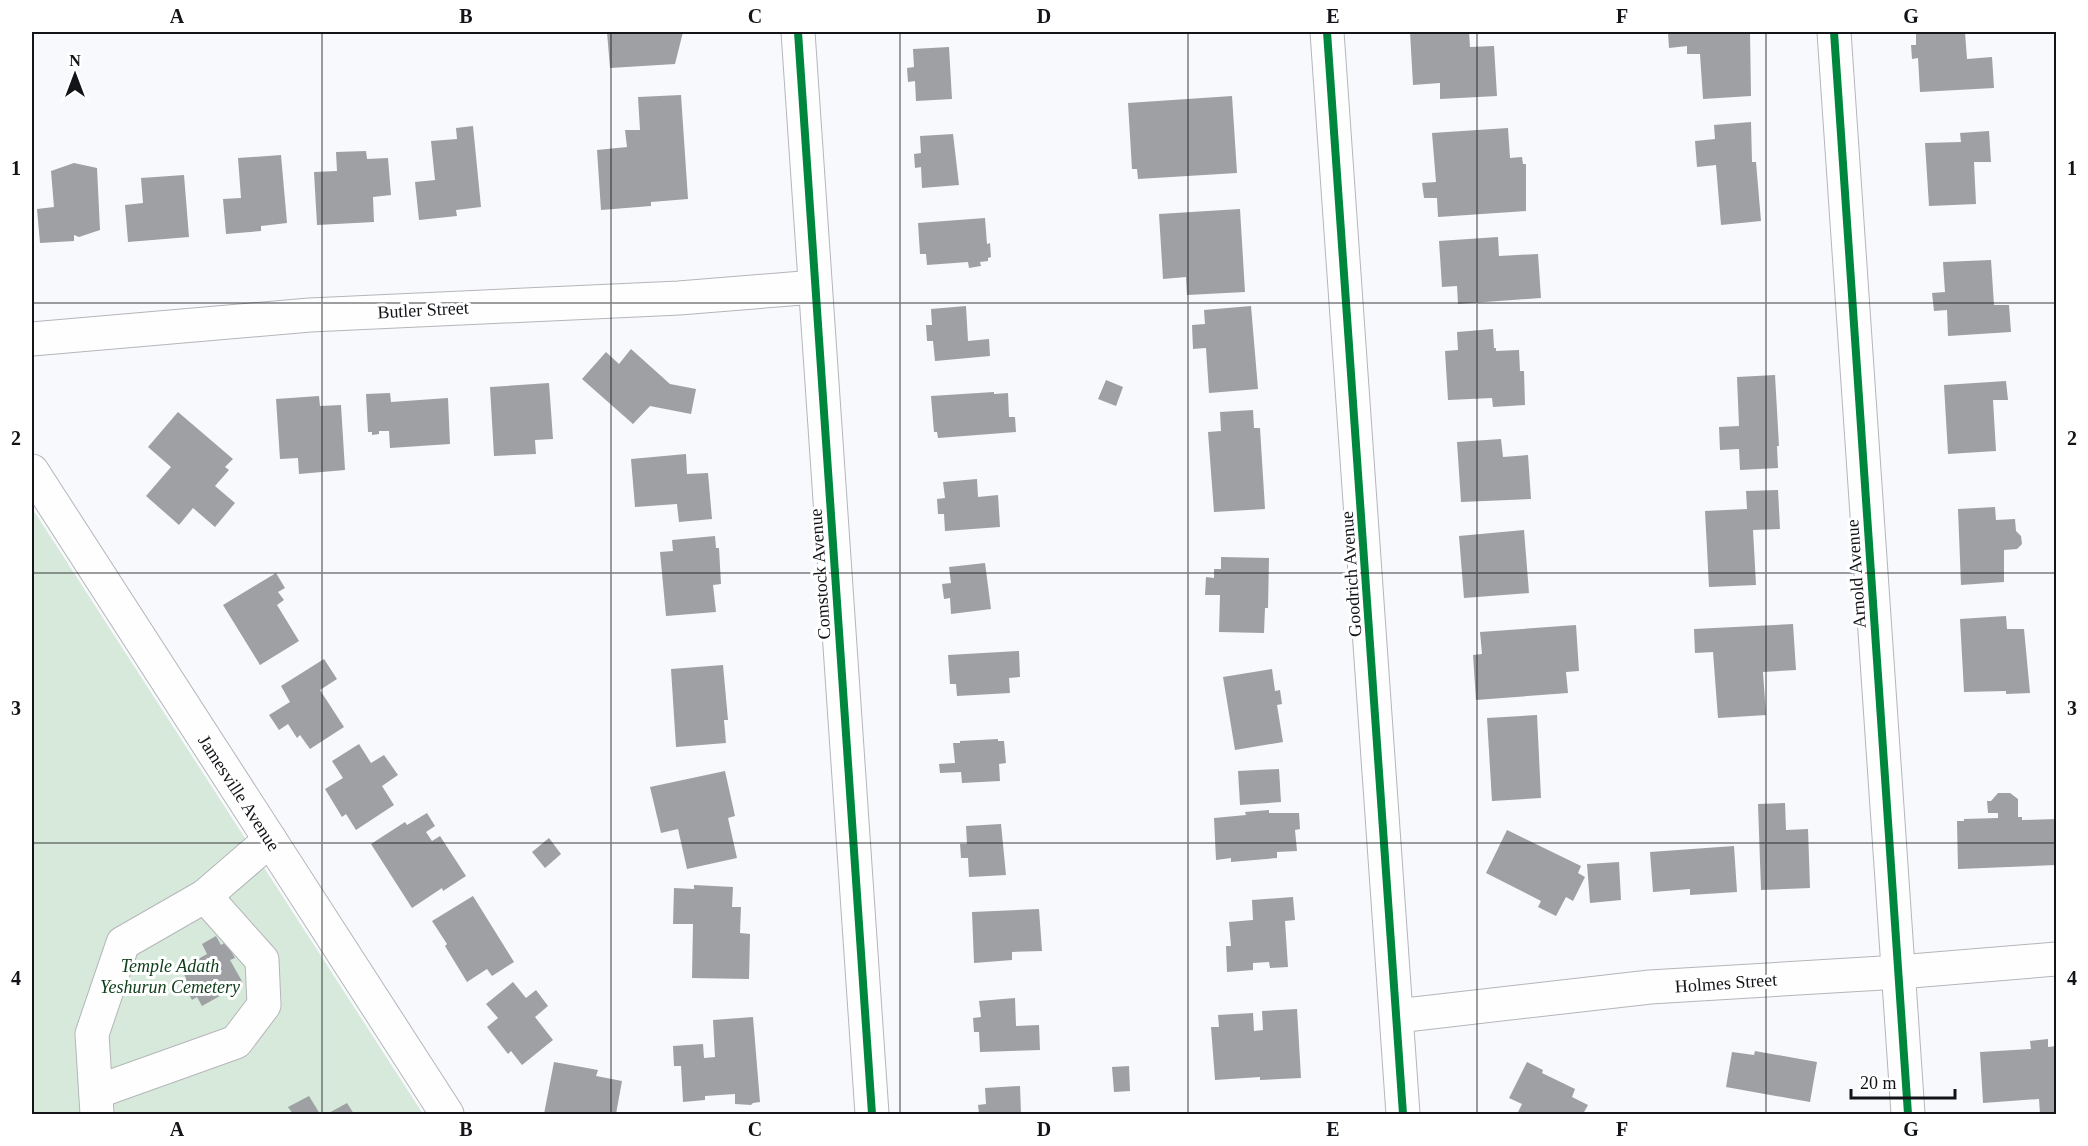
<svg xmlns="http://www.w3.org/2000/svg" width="2088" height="1146" font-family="'Times New Roman',serif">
	<rect width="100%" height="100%" fill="#f7f9fc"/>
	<polygon fill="#d7e9da" points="32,508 423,1114 32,1114"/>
	<g fill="#9ea0a3">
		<polygon points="607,32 683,32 675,64 610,68"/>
		<polygon points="1410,32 1469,32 1470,47 1494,46 1497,96 1440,99 1440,83 1413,85"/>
		<polygon points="1668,32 1750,32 1751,96 1703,99 1700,54 1687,54 1687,46 1669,48"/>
		<polygon points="1916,32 1965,32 1967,59 1992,57 1994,88 1920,92 1918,58 1912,59 1911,45 1916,45"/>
		<polygon points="949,47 952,99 916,101 915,81 908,82 907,68 914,67 913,49"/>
		<polygon points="681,95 688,199 651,202 651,206 601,210 597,150 627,147 625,130 640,130 638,97"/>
		<polygon points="1232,96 1237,173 1138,179 1137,169 1132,169 1128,103"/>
		<polygon points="1751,122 1752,162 1756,162 1761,221 1721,225 1716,165 1697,167 1695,141 1715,139 1714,125"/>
		<polygon points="473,126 481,207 456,210 457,216 419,220 415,182 435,180 431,141 457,139 456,128"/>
		<polygon points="1508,128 1510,158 1522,157 1523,164 1526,164 1526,211 1438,217 1437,198 1424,198 1422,183 1436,182 1432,133"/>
		<polygon points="1989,131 1991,162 1974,162 1976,204 1929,206 1925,143 1961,142 1960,133"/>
		<polygon points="953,134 959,185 922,188 921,167 915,168 914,154 921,153 920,136"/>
		<polygon points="366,151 367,159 388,158 391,195 373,197 374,222 317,225 314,172 337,171 336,152"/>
		<polygon points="281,155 287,223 261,226 261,231 226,234 223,199 241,198 238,158"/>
		<polygon points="74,163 97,168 100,230 79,237 74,235 74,241 40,243 37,209 54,207 51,171"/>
		<polygon points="184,175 189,237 128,242 125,205 143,203 141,178"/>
		<polygon points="1240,209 1245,292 1187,295 1186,277 1163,279 1159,214"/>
		<polygon points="985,218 987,244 990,243 991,257 988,258 988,261 980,262 981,266 969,268 968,262 927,265 926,254 920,254 918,223"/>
		<polygon points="1498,237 1499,256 1538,254 1541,298 1458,304 1457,286 1442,287 1439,241"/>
		<polygon points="1991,260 1994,305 2009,305 2011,332 1948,336 1947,310 1934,311 1932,293 1945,292 1943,262"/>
		<polygon points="966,306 968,341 989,339 990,356 935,361 933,341 927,341 926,325 932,325 931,309"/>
		<polygon points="1251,306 1258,389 1209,393 1206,348 1193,349 1192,325 1205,324 1204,310"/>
		<polygon points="1493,329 1494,348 1496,348 1496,351 1519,350 1520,371 1524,371 1525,405 1493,407 1492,398 1448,400 1445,351 1458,350 1457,332"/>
		<polygon points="631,349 670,384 696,389 691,414 650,406 633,424 582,379 606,352 619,364"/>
		<polygon points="1775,375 1779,446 1777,446 1778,468 1740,470 1739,449 1720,450 1719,427 1739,426 1737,377"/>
		<polygon points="1106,380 1123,387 1116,406 1098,399"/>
		<polygon points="2006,381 2008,400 1993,400 1996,451 1948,454 1944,385"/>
		<polygon points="549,383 553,439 535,440 536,454 494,456 490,387"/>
		<polygon points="994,392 994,394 1008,393 1009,417 1015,417 1016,432 938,438 937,432 934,432 931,396"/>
		<polygon points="390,393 391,402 448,398 450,444 390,448 389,431 379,431 379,434 372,435 372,432 368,432 366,394"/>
		<polygon points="319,396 320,406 341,405 345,470 299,474 298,458 280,459 276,399"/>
		<polygon points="1253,410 1254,428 1260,428 1265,509 1214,512 1208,432 1221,431 1220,412"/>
		<polygon points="178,412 233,459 225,467 229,470 215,486 235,503 215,527 193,508 179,525 146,496 171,467 148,447"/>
		<polygon points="1501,439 1503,457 1528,455 1531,499 1461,502 1457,442"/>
		<polygon points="686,454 687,474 708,473 712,519 679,522 677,504 635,507 631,459"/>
		<polygon points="977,479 978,497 998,495 1000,527 945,531 944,514 938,514 937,499 945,498 943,482"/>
		<polygon points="1778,490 1780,529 1753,530 1756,585 1709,587 1705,511 1747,509 1746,491"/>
		<polygon points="1995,507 1996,520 2015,519 2016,531 2021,536 2022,544 2017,549 2004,550 2004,582 1961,585 1958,509"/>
		<polygon points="1524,530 1529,593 1464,598 1459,536"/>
		<polygon points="715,536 716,548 719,548 721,584 713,585 716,612 666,616 660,552 673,551 672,540"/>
		<polygon points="1221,557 1269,558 1268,608 1265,608 1264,633 1219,632 1220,595 1205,595 1206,577 1214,578 1214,569 1221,569"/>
		<polygon points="985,563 991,609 951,614 950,598 944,599 942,584 951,583 949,567"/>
		<polygon points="276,573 285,588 278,592 284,600 277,605 299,641 260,665 223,605"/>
		<polygon points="2006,616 2007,629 2024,629 2030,693 2006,694 2006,691 1964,692 1960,619"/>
		<polygon points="1793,624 1796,670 1763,672 1766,715 1718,718 1713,652 1695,653 1694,629"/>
		<polygon points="1576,625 1579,671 1566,672 1568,693 1476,700 1473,655 1482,654 1480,632"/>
		<polygon points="1019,651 1020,677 1009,678 1010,693 957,696 956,684 950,684 948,655"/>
		<polygon points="324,659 337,679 320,690 344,727 310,749 300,735 297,738 288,724 279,730 269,715 290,702 281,686"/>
		<polygon points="723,665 728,720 724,720 726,743 676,747 671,669"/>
		<polygon points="1272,669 1275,691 1280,690 1282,704 1277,705 1283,742 1235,750 1223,677"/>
		<polygon points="1537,715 1541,798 1492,801 1487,718"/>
		<polygon points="998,739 998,741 1004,741 1006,763 999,764 1000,781 962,783 961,772 940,773 939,764 955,763 953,743 960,743 960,741"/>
		<polygon points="359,744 371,763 384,755 398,775 382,786 394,805 356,830 346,814 342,817 325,789 343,778 332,761"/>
		<polygon points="1279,769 1281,802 1240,805 1238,771"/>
		<polygon points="725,771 735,816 728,818 737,858 687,869 678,829 661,833 650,787"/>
		<polygon points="1998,793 2010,793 2018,799 2018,817 2022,817 2022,820 2056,819 2056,865 1958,869 1957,821 1964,821 1964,819 1998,818 1998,813 1988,813 1987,801 1991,801"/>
		<polygon points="1785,803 1786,830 1808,829 1810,888 1761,890 1758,804"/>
		<polygon points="1269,810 1269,813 1299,813 1300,829 1295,830 1297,851 1277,852 1277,858 1231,862 1231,858 1216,860 1214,818 1246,815 1245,812"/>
		<polygon points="427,813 435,826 426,832 432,841 440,836 466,876 443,891 442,888 412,908 371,844 405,822 407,825"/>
		<polygon points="1001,824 1006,875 969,877 968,858 961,858 960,844 967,844 966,826"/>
		<polygon points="1507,830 1581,866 1578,873 1585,877 1573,901 1566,897 1556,916 1538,907 1541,901 1486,873"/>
		<polygon points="549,838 561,854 545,868 532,852"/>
		<polygon points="1734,846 1737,892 1690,895 1690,889 1653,892 1650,852"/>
		<polygon points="1619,862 1621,900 1590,903 1587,864"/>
		<polygon points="694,885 733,887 732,907 741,907 740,933 750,934 749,979 692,978 693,924 673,924 674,888 694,889"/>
		<polygon points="473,896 514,962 492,976 487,969 467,982 445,946 447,944 432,921"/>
		<polygon points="1293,897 1295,920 1285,921 1288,967 1270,968 1269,962 1253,963 1253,970 1227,972 1226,946 1231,946 1229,922 1253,920 1252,900"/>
		<polygon points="1039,909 1042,951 1012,952 1012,960 974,963 972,912"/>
		<polygon points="216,936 221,945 226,942 235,958 230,960 243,983 202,1006 197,997 192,1000 181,980 186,978 181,969 207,954 202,944"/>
		<polygon points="513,982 526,998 536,990 548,1006 535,1017 553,1040 522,1065 511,1051 508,1054 487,1027 498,1018 486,1004"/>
		<polygon points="1015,998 1016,1026 1039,1025 1040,1050 980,1052 979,1032 974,1032 973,1018 981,1017 979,1001"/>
		<polygon points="1297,1009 1301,1078 1260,1080 1260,1077 1215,1080 1211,1027 1219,1027 1218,1015 1253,1013 1254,1031 1263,1030 1262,1011"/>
		<polygon points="753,1017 760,1102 753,1103 751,1105 735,1104 735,1094 705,1096 705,1100 683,1102 681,1066 674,1066 673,1046 703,1044 704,1058 715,1057 713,1020"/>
		<polygon points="2048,1039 2048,1047 2056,1046 2056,1114 2040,1114 2039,1099 1983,1103 1980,1052 2031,1049 2030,1041"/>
		<polygon points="1755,1051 1817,1062 1810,1102 1726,1087 1732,1052 1754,1055"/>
		<polygon points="554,1062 598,1070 596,1076 622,1081 616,1114 544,1114"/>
		<polygon points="1527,1062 1543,1070 1542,1073 1575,1089 1572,1097 1588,1105 1583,1114 1517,1114 1522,1104 1509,1098"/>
		<polygon points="1129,1066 1130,1091 1114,1092 1112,1067"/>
		<polygon points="1020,1086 1021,1114 979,1114 978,1105 986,1104 985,1088"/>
		<polygon points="309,1096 320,1114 293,1114 288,1107"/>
		<polygon points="347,1103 354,1114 327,1114"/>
	</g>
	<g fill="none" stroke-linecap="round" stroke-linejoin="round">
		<g stroke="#b4b6b9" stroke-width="35">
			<g id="minor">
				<polyline points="798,32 872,1114"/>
				<polyline points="1327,32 1403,1114"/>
				<polyline points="1834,32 1908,1114"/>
				<polyline points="32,339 310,315 679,298 815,287"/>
				<polyline points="32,471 447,1114"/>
				<polyline points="1397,1016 1650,987 1899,972 2056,959"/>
				<polyline points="96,1092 236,1042 264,1005 262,960 205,896"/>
				<polyline points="97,1114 92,1034 123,943 205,896 270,840"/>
			</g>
		</g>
		<use href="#minor" stroke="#fefeff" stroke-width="33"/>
		<g stroke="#fff" stroke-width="11">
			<g id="cycleway">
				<polyline points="798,32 872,1114"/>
				<polyline points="1327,32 1403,1114"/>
				<polyline points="1834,32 1908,1114"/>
			</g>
		</g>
		<use href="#cycleway" stroke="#00873e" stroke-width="8"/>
	</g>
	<path fill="none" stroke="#121418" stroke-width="1.5" stroke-opacity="0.55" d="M322 32V1114M611 32V1114M900 32V1114M1188 32V1114M1477 32V1114M1766 32V1114M32 303H2056M32 573H2056M32 843H2056"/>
	<g text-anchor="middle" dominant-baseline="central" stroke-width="6" stroke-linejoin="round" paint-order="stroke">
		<g font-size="18" fill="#121418" stroke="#fff">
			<text transform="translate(423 310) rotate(-3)">Butler Street</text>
			<text transform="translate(820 574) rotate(-94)">Comstock Avenue</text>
			<text transform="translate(1351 574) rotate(-94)">Goodrich Avenue</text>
			<text transform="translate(1856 574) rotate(-94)">Arnold Avenue</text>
			<text transform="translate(239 793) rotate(57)">Jamesville Avenue</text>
			<text transform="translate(1726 983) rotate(-4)">Holmes Street</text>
		</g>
		<g font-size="18" font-style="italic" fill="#0e3d19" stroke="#fff">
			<text x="170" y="966">Temple Adath<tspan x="170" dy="21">Yeshurun Cemetery</tspan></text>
		</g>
	</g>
	<rect width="2088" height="1146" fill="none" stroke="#ffffff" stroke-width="66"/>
	<g transform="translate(75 75)" stroke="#ffffff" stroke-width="4.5" paint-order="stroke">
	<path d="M0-4.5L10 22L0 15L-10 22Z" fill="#121418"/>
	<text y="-9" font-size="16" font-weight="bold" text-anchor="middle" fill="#121418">N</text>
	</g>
	<path d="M1851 1089v9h104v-9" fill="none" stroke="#121418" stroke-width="3"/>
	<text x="1860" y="1089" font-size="18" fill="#121418" stroke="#ffffff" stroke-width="4.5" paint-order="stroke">20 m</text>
	<rect x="33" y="33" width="2022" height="1080" fill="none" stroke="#121418" stroke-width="2"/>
	<g font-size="20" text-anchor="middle" font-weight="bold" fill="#121418">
		<text x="177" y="23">A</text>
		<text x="466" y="23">B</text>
		<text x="755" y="23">C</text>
		<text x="1044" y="23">D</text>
		<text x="1333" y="23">E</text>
		<text x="1622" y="23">F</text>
		<text x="1911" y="23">G</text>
		<text x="16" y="175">1</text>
		<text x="2072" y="175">1</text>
		<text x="16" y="445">2</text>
		<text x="2072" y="445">2</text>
		<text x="16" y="715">3</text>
		<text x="2072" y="715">3</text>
		<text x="16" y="985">4</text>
		<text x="2072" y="985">4</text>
		<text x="177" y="1136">A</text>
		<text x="466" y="1136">B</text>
		<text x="755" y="1136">C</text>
		<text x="1044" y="1136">D</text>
		<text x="1333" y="1136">E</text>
		<text x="1622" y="1136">F</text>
		<text x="1911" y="1136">G</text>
	</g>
</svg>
